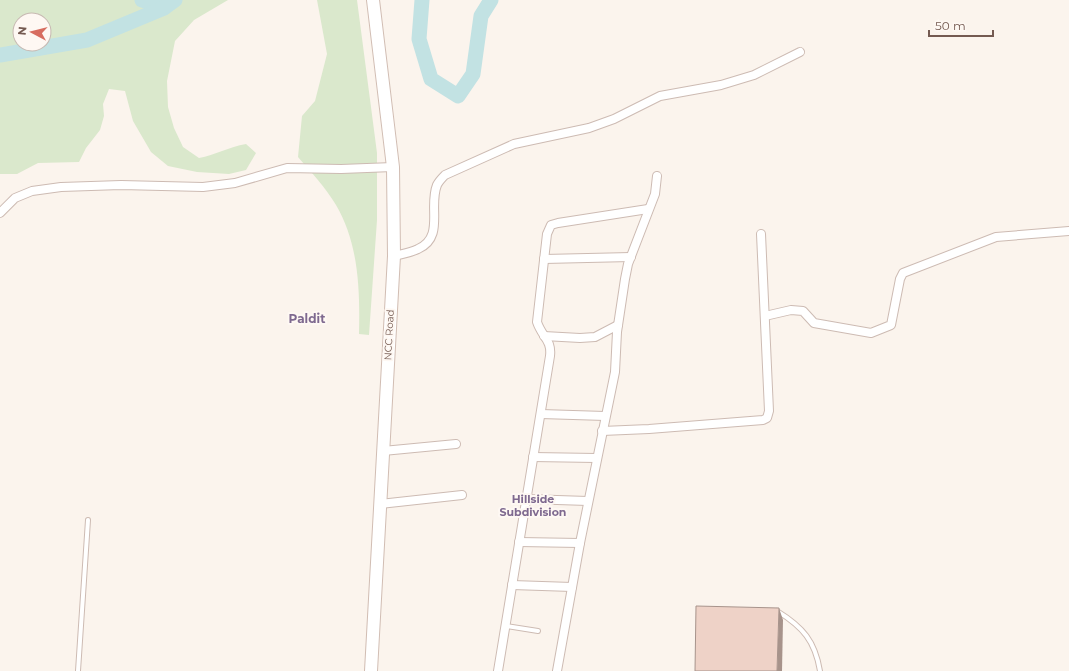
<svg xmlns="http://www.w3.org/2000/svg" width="1069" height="671" font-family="Montserrat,sans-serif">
	<rect width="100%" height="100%" fill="#fbf4ed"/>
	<g fill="#dae8cc" fill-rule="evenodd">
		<path d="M0 0H228L194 20 175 41 167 81 168 107 174 128 183 147 199 158C215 155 229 147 246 144L256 153 246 170 229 174 197 172 168 166 151 152 133 121 125 91 109 89 103 104 104 116 100 130 86 148 79 162 38 163 17 174H0ZM20 20H44V44H20Z"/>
		<path d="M317 0H357L377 153V220L369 335 359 334C360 291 359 244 336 205 326 188 311 172 298 157L302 116 315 101 327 54Z"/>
	</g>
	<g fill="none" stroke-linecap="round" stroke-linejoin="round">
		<g stroke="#c2e2e3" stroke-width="15">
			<polyline points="142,0 164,8"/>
			<polyline points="422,0 419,39 431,79 458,96 473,74 481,16 491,0"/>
			<polyline points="0,55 87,40 164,8 175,0"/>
		</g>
		<g stroke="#cdbbb3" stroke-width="6">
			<g id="lane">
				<path d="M777 611C803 627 815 641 820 671"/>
				<polyline points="506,626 538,631"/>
				<polyline points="78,671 88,520"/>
			</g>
		</g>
		<g stroke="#cdbbb3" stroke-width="10">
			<g id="street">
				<polyline points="0,213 15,198 32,191 61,187 121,185 203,187 235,183 287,168 341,169 393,167"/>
				<path d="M394 256C401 254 410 253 418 249 445 237 428 207 437 185 439 181 442 178 445 175L514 144 589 128 614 119 660 96 721 85 754 75 800 52"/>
				<polyline points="544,259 631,257"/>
				<polyline points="765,316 791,310 803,311 814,323 871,333 891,325 900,279 903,273 996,237 1069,231"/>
				<polyline points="544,336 580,338 595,337 618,325"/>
				<polyline points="541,414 605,416"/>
				<polyline points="602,431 649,429 763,420 767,418 769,411 761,234"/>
				<polyline points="383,451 456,444"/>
				<polyline points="533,457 596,458"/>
				<polyline points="526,499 588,501"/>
				<polyline points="380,504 462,495"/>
				<polyline points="519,542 580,543"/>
				<polyline points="512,585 572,587"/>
				<path d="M498 671 550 356C552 340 542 337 537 322L547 234 551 225 558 223 648 209"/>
				<polyline points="557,671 580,543 615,372 617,332 625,279 628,264 655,194 657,176"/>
			</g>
		</g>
		<g stroke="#d1bdb3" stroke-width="14">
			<polyline id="secondary" points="371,671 394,256 393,167 373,0"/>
		</g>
		<use href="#lane" stroke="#fff" stroke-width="4"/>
		<use href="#street" stroke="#fff" stroke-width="8"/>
		<use href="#secondary" stroke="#fff" stroke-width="12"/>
	</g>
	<polygon fill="#a7938b" points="779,608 783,620 782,671 777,671"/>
	<polygon fill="#eed2c7" stroke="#a7938b" points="696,606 779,608 777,671 695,671"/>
	<g text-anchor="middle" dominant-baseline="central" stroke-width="4" stroke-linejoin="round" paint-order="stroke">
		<g font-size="10" fill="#745a51" stroke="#fef8f3">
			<text transform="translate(389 335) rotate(-87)">NCC Road</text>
		</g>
		<g font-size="11" font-weight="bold" fill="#7e698f" stroke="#fef8f3">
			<text x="533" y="499">Hillside<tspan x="533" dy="13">Subdivision</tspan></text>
		</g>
		<g font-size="12" font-weight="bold" fill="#7e698f" stroke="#fef8f3">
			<text x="307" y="318">Paldit</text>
		</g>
	</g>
	<g transform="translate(32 32) rotate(277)"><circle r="19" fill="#fef8f3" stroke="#c7b9b2"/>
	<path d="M0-3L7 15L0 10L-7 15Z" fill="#d76d60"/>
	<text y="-6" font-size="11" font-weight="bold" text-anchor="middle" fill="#745a51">N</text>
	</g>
	<path d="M929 30v6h64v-6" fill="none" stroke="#745a51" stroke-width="2"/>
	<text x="935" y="30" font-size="12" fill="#745a51" stroke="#fef8f3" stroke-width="3" paint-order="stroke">50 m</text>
</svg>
